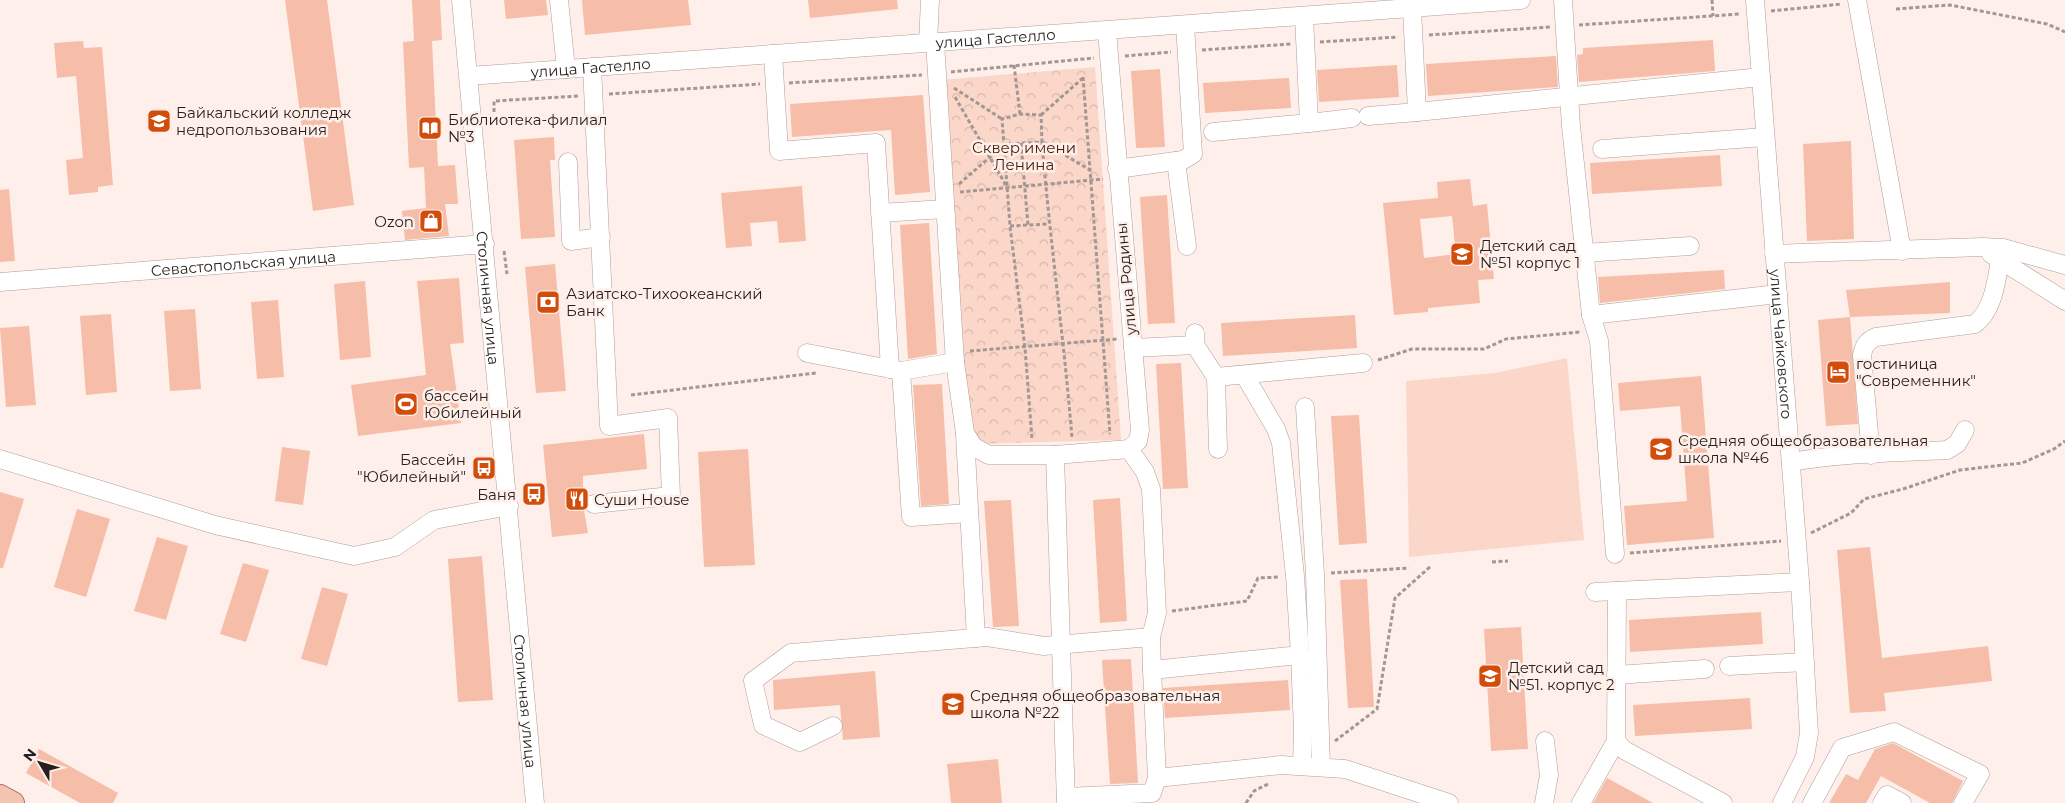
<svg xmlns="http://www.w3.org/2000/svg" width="2065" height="803" font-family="Montserrat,sans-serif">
	<defs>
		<pattern id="park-crowns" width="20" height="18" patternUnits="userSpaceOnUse" patternTransform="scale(1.25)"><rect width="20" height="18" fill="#fbd7ca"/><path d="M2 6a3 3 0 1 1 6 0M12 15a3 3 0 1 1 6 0" fill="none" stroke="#d7b8ad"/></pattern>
	</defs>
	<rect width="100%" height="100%" fill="#ffefea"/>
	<polygon fill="url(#park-crowns)" points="1095,67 1121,440 971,444 940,80"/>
	<polygon fill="#fbd7ca" points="1567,358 1584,540 1409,557 1406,381 1495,373"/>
	<g fill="#f6bda8" fill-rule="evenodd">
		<polygon points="285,0 327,0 354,205 313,211"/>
		<polygon points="412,0 440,0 442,40 432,41 438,166 455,165 458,204 445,204 449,236 405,240 402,211 426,208 424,167 409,168 403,42 414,41"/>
		<polygon points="504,0 546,0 548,15 506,19"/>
		<polygon points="582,0 688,0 691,25 585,35"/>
		<polygon points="808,0 897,0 898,9 810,18"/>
		<polygon points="1713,40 1715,71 1579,82 1577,55 1583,54 1583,48"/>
		<polygon points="83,41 84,48 102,47 113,185 98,187 98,192 69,195 66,160 83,158 76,76 57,78 54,43"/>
		<polygon points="1556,56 1558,87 1428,96 1426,64"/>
		<polygon points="1397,65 1399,97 1319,102 1317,70"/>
		<polygon points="1160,69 1165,147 1136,148 1131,71"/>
		<polygon points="1289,78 1291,108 1205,113 1203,83"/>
		<polygon points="923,95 930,192 895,195 891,130 792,137 790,104"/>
		<polygon points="554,137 555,160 550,160 555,237 521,239 514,140"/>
		<polygon points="1851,141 1854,239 1807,241 1803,144"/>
		<polygon points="1720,155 1722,186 1592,194 1590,163"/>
		<path d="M1470 179 1473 206 1487 204 1494 279 1478 280 1480 303 1428 308V312L1394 315 1383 203 1438 198 1437 182ZM1452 216 1456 254 1424 258 1420 219Z"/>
		<polygon points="802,186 806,241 779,243 777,221 750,223 752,246 726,248 721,193"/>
		<polygon points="9,189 15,261 0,262 0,190"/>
		<polygon points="1167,195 1175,323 1148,324 1140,197"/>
		<polygon points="929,223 937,354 908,359 900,225"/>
		<polygon points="555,264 566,391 536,393 525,267"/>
		<polygon points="1724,270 1725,289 1600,303 1598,277"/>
		<polygon points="459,278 464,343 450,344 461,423 358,436 351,385 426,375 417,281"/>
		<polygon points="365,281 371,357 340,360 334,284"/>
		<polygon points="1950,282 1950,313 1850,317 1846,290"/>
		<polygon points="278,300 284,377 257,379 251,302"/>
		<polygon points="195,309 201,389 170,391 164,311"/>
		<polygon points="111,314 117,392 86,395 80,316"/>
		<polygon points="1355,315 1357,348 1223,356 1221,323"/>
		<polygon points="1850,317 1858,424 1826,426 1818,320"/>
		<polygon points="29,326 36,405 6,407 0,328"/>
		<polygon points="1181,363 1188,488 1163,489 1156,364"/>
		<polygon points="1701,376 1714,538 1627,545 1624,506 1687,501 1680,406 1620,411 1618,383"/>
		<polygon points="942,384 949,504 921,506 913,385"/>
		<polygon points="1359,415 1367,543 1339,545 1331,416"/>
		<polygon points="644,434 647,469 583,476 583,505 588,533 552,537 543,445"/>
		<polygon points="282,447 310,451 303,505 275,501"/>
		<polygon points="748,449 755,565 704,567 698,452"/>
		<polygon points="0,492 24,499 3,568 0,568"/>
		<polygon points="1120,498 1127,621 1100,623 1093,500"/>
		<polygon points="1011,500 1019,626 993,627 984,501"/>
		<polygon points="77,509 110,519 86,597 54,587"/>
		<polygon points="157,537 188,546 166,620 134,611"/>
		<polygon points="1870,547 1882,658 1988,646 1992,681 1884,693 1886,711 1850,713 1837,550"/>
		<polygon points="482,556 493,700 458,702 448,559"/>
		<polygon points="243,563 269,570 246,642 220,634"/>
		<polygon points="1367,579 1374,707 1348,708 1340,580"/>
		<polygon points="322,587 348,594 327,666 301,659"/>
		<polygon points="1761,612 1763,644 1630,652 1629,620"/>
		<polygon points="1521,627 1528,749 1491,751 1484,629"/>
		<polygon points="1131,659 1138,783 1110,784 1102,660"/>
		<polygon points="875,671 880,737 843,740 840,705 774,710 773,680"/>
		<polygon points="1288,680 1290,710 1165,718 1163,688"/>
		<polygon points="1750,698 1752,729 1635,736 1633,705"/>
		<polygon points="1893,743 1963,781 1952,803 1930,803 1881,776 1866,803 1829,803 1846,774 1858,780 1875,749"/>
		<polygon points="39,749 118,793 113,803 80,803 26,773"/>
		<polygon points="998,759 1002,803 951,803 947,764"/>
		<polygon points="1607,778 1653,803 1593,803"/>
	</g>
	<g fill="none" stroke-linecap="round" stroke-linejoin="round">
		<g stroke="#b09e98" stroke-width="19">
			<g id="minor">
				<path id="s1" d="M461 0 535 803"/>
				<polyline points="559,0 566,69"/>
				<polyline points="1563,0 1571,126 1591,315 1599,341 1615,554"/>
				<path id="s2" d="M1755 0 1800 582 1809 733 1805 757 1782 803"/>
				<polyline points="1857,0 1902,251"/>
				<polyline points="1412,8 1417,112 1761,77"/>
				<polyline points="1304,16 1309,123 1352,118"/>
				<polyline points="935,42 955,362 965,433 974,447 989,455 1055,455 1129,449 1138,441 1140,430 1107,31"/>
				<polyline points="928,43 930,0"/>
				<polyline points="773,54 779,151 876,143 890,369"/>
				<polyline points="592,67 609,426 668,418 671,496 594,504"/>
				<path id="s3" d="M469 76 1521 0"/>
				<polyline points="1368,116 1417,112"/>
				<polyline points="1213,132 1309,123"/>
				<polyline points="1602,149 1765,137"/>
				<polyline points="1176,161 1187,246"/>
				<polyline points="568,162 571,241 601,237"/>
				<polyline points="1117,169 1183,160 1193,154 1185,25"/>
				<polyline points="880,213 945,209"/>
				<polyline points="1584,253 1690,246"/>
				<polyline points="1774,254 1983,247 2003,248 2065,265"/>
				<polyline points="1991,254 2065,301"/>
				<path id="s4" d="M0 282 485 244"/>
				<polyline points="1591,315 1778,294"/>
				<polyline points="1195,333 1195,345 1216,377 1218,449"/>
				<polyline points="1133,348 1195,345"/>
				<polyline points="807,353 901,371"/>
				<polyline points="955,362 901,371 911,517 969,513"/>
				<polyline points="1216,377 1363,363"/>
				<polyline points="1305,407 1315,574 1321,767"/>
				<polyline points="965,434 976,638"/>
				<polyline points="1129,449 1145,472 1151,489 1157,613 1151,637 1152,670 1300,655 1295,576 1281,443 1276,429 1245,376"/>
				<polyline points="1055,455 1066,803"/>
				<path d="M1871 455 1862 355C1864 345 1867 341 1876 337L1975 324C1993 310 1996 283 2000 261"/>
				<polyline points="0,459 215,525 354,556 395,547 434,520 509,506"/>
				<path d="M1791 462C1842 453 1895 453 1947 450L1957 444 1965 430"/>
				<polyline points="1617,591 1616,741 1624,750 1723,803"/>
				<polyline points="1595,592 1800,582"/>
				<polyline points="1300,655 1303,729 1302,766"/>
				<polyline points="1729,666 1805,662"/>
				<polyline points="1152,670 1157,778"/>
				<polyline points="1616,675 1705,669"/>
				<polyline points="833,726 800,742 763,725 753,681 791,653 987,637 1044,646 1151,637"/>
				<polyline points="1066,797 1152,793 1157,778 1281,765 1345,769 1449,803"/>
				<polyline points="1544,803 1549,775 1545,741"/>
				<polyline points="1581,803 1616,741"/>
				<polyline points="1812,803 1842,748 1894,732 1980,774 1963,803"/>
				<polyline points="1882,803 1887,795 1902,803"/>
			</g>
		</g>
		<g stroke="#a7705b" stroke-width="24">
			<polyline id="major" points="0,796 13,803"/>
		</g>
		<g stroke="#a39793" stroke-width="3" stroke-dasharray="4 2.5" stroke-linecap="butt">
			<polyline points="1712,0 1713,16"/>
			<polyline points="1896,9 1950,5 2047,24 2065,32"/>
			<polyline points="1771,11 1842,4"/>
			<polyline points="1579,25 1740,14"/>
			<polyline points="1429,35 1550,27"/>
			<polyline points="1320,42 1398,37"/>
			<polyline points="1202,50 1291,44"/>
			<polyline points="1125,56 1171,52"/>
			<polyline points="1014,65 1020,114"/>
			<polyline points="951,72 1094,58"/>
			<polyline points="1083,77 1110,434"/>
			<polyline points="789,83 922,75"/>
			<polyline points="954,88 1002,119"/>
			<polyline points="609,94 760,84"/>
			<polyline points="955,97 1007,187"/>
			<polyline points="494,112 494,101 578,96"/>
			<polyline points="1041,115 1083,78"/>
			<path d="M1042 142C1050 241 1064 339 1072 438"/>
			<polyline points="1043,142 1090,170"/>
			<polyline points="1021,143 1028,225"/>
			<polyline points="959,184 1005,144 1042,142 1041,115 1020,114 1002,119 1010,226 1025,348 1032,439"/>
			<polyline points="960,192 1103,179"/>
			<polyline points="1010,226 1048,224"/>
			<polyline points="504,251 507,274"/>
			<polyline points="970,351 1118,339"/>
			<polyline points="1378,360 1412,349 1484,349 1506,339 1580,332"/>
			<polyline points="631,395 816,373"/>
			<polyline points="1811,533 1851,513 1864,499 1903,489 1960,470 2022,463 2054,449 2065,441"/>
			<polyline points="1630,553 1781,541"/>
			<polyline points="1492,562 1508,561"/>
			<polyline points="1331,573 1409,568"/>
			<polyline points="1172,611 1247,601 1258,578 1280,577"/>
			<polyline points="1335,741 1377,709 1395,598 1431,566"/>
			<polyline points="1246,803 1254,791 1270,783"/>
		</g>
		<use href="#minor" stroke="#fff" stroke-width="18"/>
		<use href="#major" stroke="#f4c3b1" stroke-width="22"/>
	</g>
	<defs>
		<g id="university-square" transform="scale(1.25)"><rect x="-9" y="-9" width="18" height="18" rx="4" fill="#d24d0c" stroke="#ffefea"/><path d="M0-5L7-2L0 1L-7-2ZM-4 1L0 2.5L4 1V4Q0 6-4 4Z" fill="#fff"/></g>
		<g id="library-square" transform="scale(1.25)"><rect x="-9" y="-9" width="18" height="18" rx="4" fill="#d24d0c" stroke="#ffefea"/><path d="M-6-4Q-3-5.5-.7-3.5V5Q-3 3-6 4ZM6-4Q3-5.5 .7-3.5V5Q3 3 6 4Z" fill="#fff"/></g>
		<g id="shop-square" transform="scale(1.25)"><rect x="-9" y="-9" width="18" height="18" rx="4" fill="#d24d0c" stroke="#ffefea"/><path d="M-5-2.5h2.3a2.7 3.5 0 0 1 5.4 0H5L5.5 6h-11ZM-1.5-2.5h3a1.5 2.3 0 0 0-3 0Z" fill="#fff"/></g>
		<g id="school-square" transform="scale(1.25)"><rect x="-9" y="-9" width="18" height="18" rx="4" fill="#d24d0c" stroke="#ffefea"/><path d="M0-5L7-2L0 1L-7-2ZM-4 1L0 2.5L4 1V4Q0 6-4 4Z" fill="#fff"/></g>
		<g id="bank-square" transform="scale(1.25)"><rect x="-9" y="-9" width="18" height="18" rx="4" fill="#d24d0c" stroke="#ffefea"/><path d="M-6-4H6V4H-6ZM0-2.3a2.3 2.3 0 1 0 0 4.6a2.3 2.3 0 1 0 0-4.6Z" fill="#fff"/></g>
		<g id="hotel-square" transform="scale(1.25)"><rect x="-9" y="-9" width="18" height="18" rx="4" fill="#d24d0c" stroke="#ffefea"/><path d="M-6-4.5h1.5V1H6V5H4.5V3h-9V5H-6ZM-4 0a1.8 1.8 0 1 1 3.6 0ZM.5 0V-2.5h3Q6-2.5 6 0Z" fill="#fff"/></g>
		<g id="stadium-square" transform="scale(1.25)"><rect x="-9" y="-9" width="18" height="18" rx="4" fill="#d24d0c" stroke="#ffefea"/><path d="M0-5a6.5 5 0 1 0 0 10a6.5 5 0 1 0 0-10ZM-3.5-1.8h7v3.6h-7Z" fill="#fff"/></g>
		<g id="bus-square" transform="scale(1.25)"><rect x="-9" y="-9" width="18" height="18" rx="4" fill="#d24d0c" stroke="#ffefea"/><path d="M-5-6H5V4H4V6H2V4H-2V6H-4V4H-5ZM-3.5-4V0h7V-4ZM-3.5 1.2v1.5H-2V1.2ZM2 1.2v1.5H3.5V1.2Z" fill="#fff"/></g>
		<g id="restaurant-square" transform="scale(1.25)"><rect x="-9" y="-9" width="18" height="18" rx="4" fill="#d24d0c" stroke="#ffefea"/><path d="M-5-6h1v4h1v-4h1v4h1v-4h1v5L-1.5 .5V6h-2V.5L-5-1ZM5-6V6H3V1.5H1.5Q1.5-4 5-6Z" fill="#fff"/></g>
	</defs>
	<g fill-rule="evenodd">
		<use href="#university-square" x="159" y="121"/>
		<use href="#library-square" x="430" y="128"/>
		<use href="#shop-square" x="431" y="221"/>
		<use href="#school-square" x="1462" y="254"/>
		<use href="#bank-square" x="548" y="302"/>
		<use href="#hotel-square" x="1838" y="372"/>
		<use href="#stadium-square" x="406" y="404"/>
		<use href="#school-square" x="1661" y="449"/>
		<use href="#bus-square" x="484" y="468"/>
		<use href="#bus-square" x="534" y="494"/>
		<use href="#restaurant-square" x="577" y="499"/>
		<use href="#school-square" x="1490" y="676"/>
		<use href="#school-square" x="953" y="704"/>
	</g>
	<g text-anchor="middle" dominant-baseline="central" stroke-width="5" stroke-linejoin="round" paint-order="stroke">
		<g font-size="15" fill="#261f1c" stroke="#ffefea">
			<text stroke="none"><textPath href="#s3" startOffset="528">улица Гастелло</textPath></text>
			<text stroke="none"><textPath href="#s3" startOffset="122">улица Гастелло</textPath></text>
			<text stroke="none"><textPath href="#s4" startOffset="244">Севастопольская улица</textPath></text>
			<text transform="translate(1126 279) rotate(-95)">улица Родины</text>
			<text stroke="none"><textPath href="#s1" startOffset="299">Столичная улица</textPath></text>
			<text stroke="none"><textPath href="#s2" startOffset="345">улица Чайковского</textPath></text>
			<text stroke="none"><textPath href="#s1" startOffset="704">Столичная улица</textPath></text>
		</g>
		<g font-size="15" fill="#261f1c" stroke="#ffefea" text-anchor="start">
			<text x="176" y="112">Байкальский колледж<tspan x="176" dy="17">недропользования</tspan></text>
			<text x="448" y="119">Библиотека-филиал<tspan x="448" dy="17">№3</tspan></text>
			<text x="414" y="221" text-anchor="end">Ozon</text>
			<text x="1480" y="245">Детский сад<tspan x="1480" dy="17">№51 корпус 1</tspan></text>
			<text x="566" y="293">Азиатско-Тихоокеанский<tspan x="566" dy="17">Банк</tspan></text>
			<text x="1856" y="363">гостиница<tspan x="1856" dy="17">"Современник"</tspan></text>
			<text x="424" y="395">бассейн<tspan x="424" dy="17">Юбилейный</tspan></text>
			<text x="1678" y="440">Средняя общеобразовательная<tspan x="1678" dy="17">школа №46</tspan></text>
			<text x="466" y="459" text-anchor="end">Бассейн<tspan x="466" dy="17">"Юбилейный"</tspan></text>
			<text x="516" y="494" text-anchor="end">Баня</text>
			<text x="594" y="499">Суши House</text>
			<text x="1508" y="667">Детский сад<tspan x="1508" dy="17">№51. корпус 2</tspan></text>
			<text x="970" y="695">Средняя общеобразовательная<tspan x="970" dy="17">школа №22</tspan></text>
		</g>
		<g font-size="15" fill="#481d0c" stroke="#ffefea">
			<text x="1024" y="147">Сквер имени<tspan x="1024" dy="17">Ленина</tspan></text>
		</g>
	</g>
	<g transform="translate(40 763) rotate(308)" stroke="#ffefea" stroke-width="4" paint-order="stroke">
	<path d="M0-4L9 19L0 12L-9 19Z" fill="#261f1c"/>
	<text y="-8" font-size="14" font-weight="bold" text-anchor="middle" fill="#261f1c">N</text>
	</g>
</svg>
